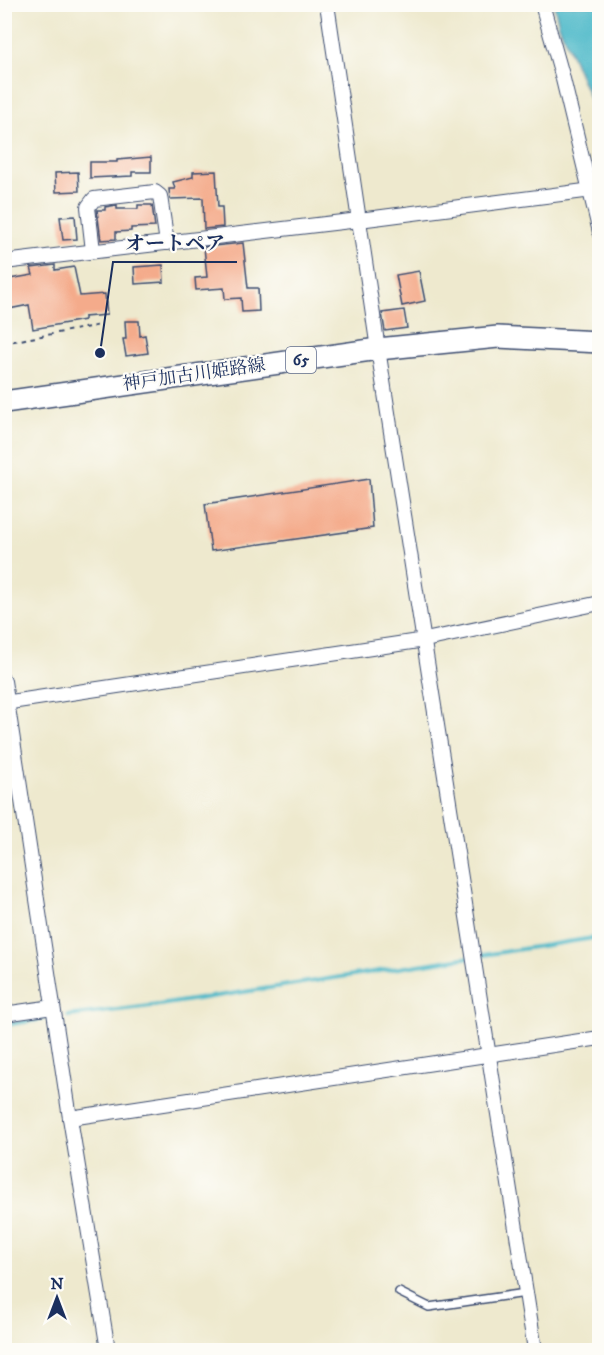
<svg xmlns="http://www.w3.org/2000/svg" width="604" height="1355" font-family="'IM FELL DW Pica','Noto Serif JP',serif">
	<rect width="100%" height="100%" fill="#fdfcf7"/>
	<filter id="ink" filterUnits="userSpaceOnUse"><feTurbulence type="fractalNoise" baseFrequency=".0167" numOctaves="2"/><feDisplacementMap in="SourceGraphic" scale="12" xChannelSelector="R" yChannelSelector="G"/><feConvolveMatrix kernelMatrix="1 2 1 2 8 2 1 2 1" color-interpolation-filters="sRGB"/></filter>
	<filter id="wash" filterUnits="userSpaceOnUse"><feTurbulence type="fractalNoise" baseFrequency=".008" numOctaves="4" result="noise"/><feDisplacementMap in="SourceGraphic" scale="24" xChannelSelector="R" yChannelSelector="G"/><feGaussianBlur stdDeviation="1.35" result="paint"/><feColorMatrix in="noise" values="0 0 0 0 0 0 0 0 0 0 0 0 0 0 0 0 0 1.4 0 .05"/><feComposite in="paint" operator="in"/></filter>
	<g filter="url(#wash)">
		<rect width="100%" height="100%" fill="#eee9ce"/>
		<polygon fill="#4db9c9" stroke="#347494" stroke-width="1.5" points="554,5 599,5 599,121 559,25"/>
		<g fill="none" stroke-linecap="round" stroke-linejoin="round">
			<g stroke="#4db9c9" stroke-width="4">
				<polyline points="68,1016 159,1005 600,937"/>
				<polyline points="4,1025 43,1019"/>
			</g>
		</g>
		<g id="blocks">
			<g fill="#f4ab8b">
				<polygon points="151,157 151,172 132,172 132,176 90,178 90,162 117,162 117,160"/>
				<polygon points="216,171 218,207 222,207 223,227 204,229 203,198 170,199 169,189 175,189 173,182 193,177 193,172"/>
				<polygon points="78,172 79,191 56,192 55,173"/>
				<polygon points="117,205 117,209 138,209 138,205 152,205 155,227 131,228 131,231 116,232 116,239 101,240 97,210 105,210 105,207"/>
				<polygon points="75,216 77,239 63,240 60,217"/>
				<polygon points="243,243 248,288 258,288 259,311 242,312 241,298 225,299 224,288 196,290 195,278 207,277 204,247"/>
				<polygon points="55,265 55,270 74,267 80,296 105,294 107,315 84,317 84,320 33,329 29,305 4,310 4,280 33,275 31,268"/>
				<polygon points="163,265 164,282 135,284 134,267"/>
				<polygon points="419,271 425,301 402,306 396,275"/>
				<polygon points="404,310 407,328 385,331 382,313"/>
				<polygon points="125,321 139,321 140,336 145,335 148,353 126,356 123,339 126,339"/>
				<polygon points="369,479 373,528 211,551 205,504"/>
			</g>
		</g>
	</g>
	<g filter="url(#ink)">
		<use href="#blocks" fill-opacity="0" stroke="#3b4b6f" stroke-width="1.5"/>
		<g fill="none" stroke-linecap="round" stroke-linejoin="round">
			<g stroke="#3b4b6f" stroke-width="10">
				<polyline id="lane" points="399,1292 429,1307 526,1293"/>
			</g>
			<g stroke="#3b4b6f" stroke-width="16">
				<g id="street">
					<polyline points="327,4 378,349 535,1350"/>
					<polyline points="542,4 562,75 600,232"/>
					<polyline points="93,251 88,207 94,199 155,192 160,196 167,243"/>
					<polyline points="4,262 359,220 600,189"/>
					<polyline points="4,681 70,1118 108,1350"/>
					<polyline points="4,703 425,640 600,603"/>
					<polyline points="4,1014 53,1007"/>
					<polyline points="70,1118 600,1038"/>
				</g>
			</g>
			<g stroke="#3b4b6f" stroke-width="24">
				<polyline id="primary" points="4,402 378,349 498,337 600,342"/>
			</g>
			<polyline stroke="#3b4b6f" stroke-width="2" stroke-dasharray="4.5 4.5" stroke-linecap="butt" points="4,343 100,325"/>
			<use href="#lane" stroke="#fff" stroke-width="7"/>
			<use href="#street" stroke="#fff" stroke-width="14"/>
			<use href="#primary" stroke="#fff" stroke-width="21"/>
		</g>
	</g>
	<g text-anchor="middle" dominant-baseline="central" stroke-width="4.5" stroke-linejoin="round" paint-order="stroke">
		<rect fill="#fdfcf7" stroke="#5f6c8c" stroke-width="1.5" x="286" y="347" width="30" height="26" rx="4.5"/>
		<g font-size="16" font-weight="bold" fill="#1b2f5e">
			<text x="301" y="360">65</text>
		</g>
		<g font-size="18" fill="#1b2f5e" stroke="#fdfcf7">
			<text transform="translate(194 375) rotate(-8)">神戸加古川姫路線</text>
		</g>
	</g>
	<path fill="none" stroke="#1b2f5e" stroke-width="2" d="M100 353L113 262H237"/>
	<circle fill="#1b2f5e" stroke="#fdfcf7" stroke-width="2" cx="100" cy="353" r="6"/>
	<g font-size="20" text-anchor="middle" font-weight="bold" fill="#1b2f5e" stroke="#fdfcf7" stroke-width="4.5" stroke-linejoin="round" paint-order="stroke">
		<text x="175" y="250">オートペア</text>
	</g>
	<rect width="604" height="1355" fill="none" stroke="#fdfcf7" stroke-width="24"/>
	<g transform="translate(57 1298)" stroke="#fdfcf7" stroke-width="4.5" paint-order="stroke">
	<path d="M0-4.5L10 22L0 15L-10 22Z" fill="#1b2f5e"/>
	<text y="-9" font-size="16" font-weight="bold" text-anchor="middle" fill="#1b2f5e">N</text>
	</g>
</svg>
